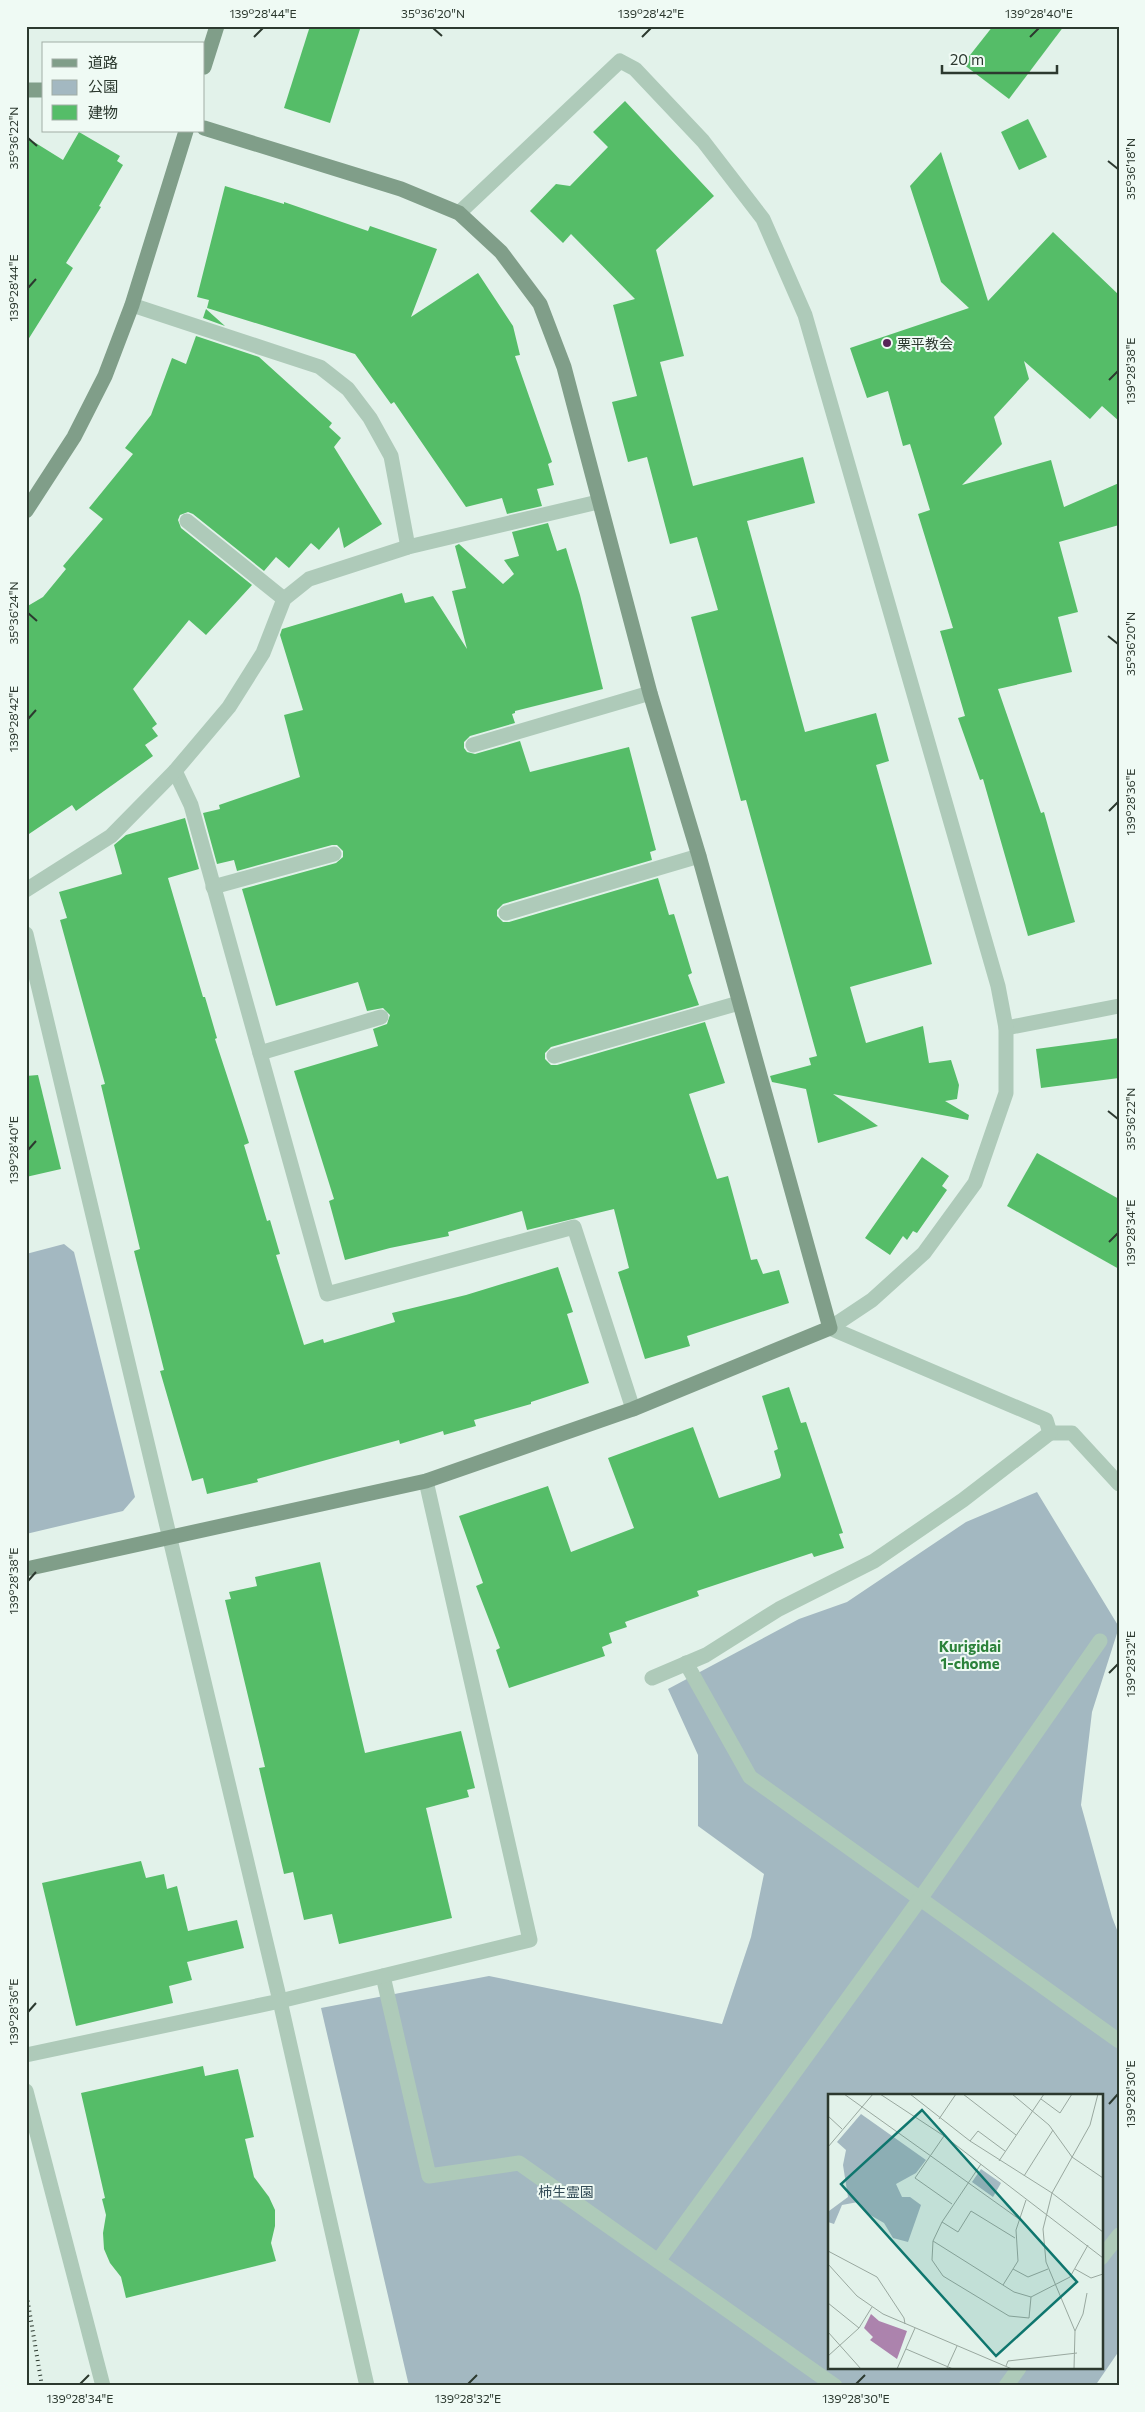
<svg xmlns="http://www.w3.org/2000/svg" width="1145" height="2412" font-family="Commissioner,'Noto Sans JP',sans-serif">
	<rect width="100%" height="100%" fill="#e2f2ea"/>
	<g fill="#a3b8c1" fill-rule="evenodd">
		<polygon points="64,1244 74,1252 135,1497 123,1511 26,1534 26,1254"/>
		<path d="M1037 1492 1119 1627 1092 1712 1081 1805 1112 1917 1119 1935V2351L1095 2386H409L321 2008 489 1976 722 2024 751 1937 764 1874 698 1826V1755L668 1689 799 1619 847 1602 966 1522ZM829 2096H1101V2368H829Z"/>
	</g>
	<g fill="#55bd68">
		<polygon points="310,26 361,26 330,123 284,108"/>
		<polygon points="993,26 1064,26 1009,99 963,64"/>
		<polygon points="625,101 714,196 656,250 684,356 660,362 693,486 803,457 815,503 747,521 805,732 876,713 889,761 876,765 932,964 850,987 866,1043 923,1026 929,1063 951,1060 959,1085 957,1099 945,1101 969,1115 968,1120 833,1094 878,1126 818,1143 806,1089 772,1082 770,1076 811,1065 809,1058 817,1056 746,800 741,801 691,617 718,610 697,537 670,544 647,457 628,462 612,402 637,396 613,305 635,299 571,234 563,243 530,211 556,184 570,186 608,147 593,132"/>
		<polygon points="1028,119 1047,157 1019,170 1001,132"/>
		<polygon points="79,132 120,156 117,161 123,165 99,206 101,207 66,263 73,268 26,343 26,137 63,160"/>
		<polygon points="941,152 988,301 1053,232 1119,295 1119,421 1102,406 1090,419 1024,361 1029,379 994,417 1002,444 962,485 1051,460 1064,507 1119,483 1119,525 1059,542 1078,612 1058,617 1072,672 998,689 1041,813 1044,812 1075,922 1028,936 983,779 980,780 958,718 965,716 940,631 953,628 918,514 930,510 910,444 903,446 888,391 867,398 850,348 969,308 941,282 910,186"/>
		<polygon points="225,186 284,204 284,202 368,231 370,226 437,249 411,317 478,273 513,326 520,355 515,356 552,462 548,464 554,485 537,489 542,506 507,514 502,498 466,507 394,402 391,404 355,354 207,308 209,300 197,297"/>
		<polygon points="206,309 225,326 203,318"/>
		<polygon points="196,336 259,357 332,423 329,427 341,438 334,447 382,524 344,548 339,527 319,550 311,543 289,568 276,557 264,571 193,514 188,512 180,515 178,520 181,528 252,585 206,635 189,620 133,689 157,724 152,728 158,736 145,745 153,756 76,811 72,805 26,836 26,607 43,597 66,569 63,566 103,519 89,508 133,454 125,448 151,415 172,358 186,364"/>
		<polygon points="548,523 557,551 566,548 580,595 603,689 515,711 515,713 512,714 515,723 470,736 464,742 464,748 467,752 475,754 520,741 530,772 629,747 656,850 650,852 652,860 503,904 497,910 497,916 503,922 509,922 658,878 669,915 674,914 692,973 688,975 699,1005 551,1047 545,1053 545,1059 551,1065 557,1065 705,1022 725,1083 689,1094 717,1179 728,1176 751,1260 757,1259 763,1274 779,1270 789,1303 687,1336 690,1346 645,1359 618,1272 629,1268 614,1209 527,1230 522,1211 448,1232 449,1236 390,1248 345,1260 329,1201 334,1199 294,1071 378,1046 373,1029 387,1024 390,1015 383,1008 367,1011 358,982 276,1006 242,889 336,863 343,857 343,851 337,845 332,845 237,871 234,860 217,864 203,813 220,809 219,805 300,777 284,715 303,710 280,635 282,629 402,593 405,603 433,596 467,649 452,591 466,588 455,546 459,544 503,584 514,574 504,560 519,556 512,532"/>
		<polygon points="185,818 199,869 168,878 203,997 205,997 217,1038 215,1039 249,1143 244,1145 267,1221 270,1220 280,1254 276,1255 304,1345 323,1339 324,1343 395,1322 392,1313 466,1295 558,1267 573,1312 567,1314 589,1383 531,1402 531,1404 474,1420 476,1426 444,1435 443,1431 400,1444 399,1440 257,1479 258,1482 207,1494 203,1478 192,1481 160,1371 164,1370 134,1251 140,1249 101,1085 105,1084 60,920 67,918 59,892 122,874 114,845 126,835"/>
		<polygon points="1119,1038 1119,1078 1041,1088 1036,1049"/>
		<polygon points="38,1075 61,1169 26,1177 26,1076"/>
		<polygon points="1037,1153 1119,1199 1119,1269 1007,1206"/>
		<polygon points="922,1157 949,1176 942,1186 947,1190 917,1233 913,1231 907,1240 903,1236 890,1255 865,1238"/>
		<polygon points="789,1387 801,1423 806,1422 843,1533 839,1534 844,1548 814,1557 812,1553 697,1591 699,1596 625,1622 627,1627 609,1633 612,1643 602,1647 605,1656 509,1688 496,1650 500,1648 476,1586 483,1583 459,1516 548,1486 571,1552 634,1528 608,1458 693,1427 719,1498 780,1478 781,1475 774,1451 778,1449 762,1396"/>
		<polygon points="320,1562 365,1753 461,1731 475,1788 467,1790 469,1797 426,1808 452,1918 339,1944 332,1914 304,1920 293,1872 284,1874 259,1768 265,1767 225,1600 231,1599 229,1592 257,1586 255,1577"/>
		<polygon points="141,1861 146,1878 164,1874 167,1889 177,1886 188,1931 237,1920 244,1948 187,1962 192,1980 169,1986 173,2003 76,2026 42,1883"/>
		<polygon points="203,2066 205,2076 238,2069 254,2137 245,2139 254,2177 269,2197 275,2210 275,2226 271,2243 276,2261 126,2298 121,2277 110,2263 104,2249 103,2233 106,2215 102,2199 105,2198 81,2093"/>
	</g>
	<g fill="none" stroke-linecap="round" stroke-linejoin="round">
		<g stroke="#aecab9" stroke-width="15">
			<polyline points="187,521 284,599"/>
			<polyline points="473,745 650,693"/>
			<polyline points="213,887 334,854"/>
			<polyline points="506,913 699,856"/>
			<polyline points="1006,1028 1119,1006"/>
			<polyline points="260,1053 381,1017"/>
			<polyline points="554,1056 739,1003"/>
			<polyline points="1050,1433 1072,1433 1119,1484"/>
			<polyline points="686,1663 750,1777 1119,2041"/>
			<polyline points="652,1678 706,1655 779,1609 874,1561 963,1500 1050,1433 1046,1420 830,1328"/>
			<polyline points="383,1976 429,2176 519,2163 835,2386"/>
			<polyline points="1101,2258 1119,2235"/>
			<polyline points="658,2261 920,1899 1100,1641"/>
			<polyline points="1006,2386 1019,2368"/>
		</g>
		<g stroke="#aecab9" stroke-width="15">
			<polyline points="459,213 620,61 635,69 703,141 763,219 805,315 998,986 1006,1028 1006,1093 975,1183 924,1253 872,1300 830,1328"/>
			<polyline points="132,305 320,367 348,389 370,418 391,456 408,547"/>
			<polyline points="175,771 191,805 327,1294 574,1227 633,1409"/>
			<polyline points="26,890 111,836 175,771 229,707 263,653 284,599 309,579 408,547 598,502"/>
			<polyline points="26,934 280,2001 367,2386"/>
			<polyline points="26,2055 280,2001 530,1940 426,1481"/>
			<polyline points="26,2091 103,2386"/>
		</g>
		<g stroke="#809e89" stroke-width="15">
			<polyline points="204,67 217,26"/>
			<polyline points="26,90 44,90"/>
			<polyline points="26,511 74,437 105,376 132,305 186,131"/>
			<polyline points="26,1569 426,1481 633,1409 830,1328 699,856 650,693 564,367 540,304 501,252 459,213 401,189 204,128"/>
		</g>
		<polyline stroke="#2c392f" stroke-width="4" stroke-dasharray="1 4" stroke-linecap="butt" points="26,2291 42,2386"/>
	</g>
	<path fill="none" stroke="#2c392f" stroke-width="2" d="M433 28 442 36M254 37 263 28M642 37 651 28M1030 37 1039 28M28 138 37 146M1108 161 1118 169M28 288 36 279M1109 380 1118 371M28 613 37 621M1108 636 1118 644M28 719 36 710M1109 811 1118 802M1108 1111 1118 1119M28 1150 36 1141M1109 1242 1118 1233M28 1581 36 1572M1109 1673 1118 1664M28 2012 36 2003M1109 2104 1118 2094M80 2384 89 2375M468 2384 477 2375M856 2384 865 2375"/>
	<circle fill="#582458" stroke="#effaf4" stroke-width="2" cx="887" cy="343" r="5"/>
	<g text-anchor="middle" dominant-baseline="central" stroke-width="4" stroke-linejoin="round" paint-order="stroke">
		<g font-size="14" fill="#2c392f" stroke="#effaf4" text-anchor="start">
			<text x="897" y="343">栗平教会</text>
		</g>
		<g font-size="14" fill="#324b56" stroke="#effaf4">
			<text x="566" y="2191">柿生霊園</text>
		</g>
		<g font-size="15" font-weight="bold" fill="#2b823a" stroke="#effaf4">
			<text x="970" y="1646">Kurigidai<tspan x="970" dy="17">1-chome</tspan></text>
		</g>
	</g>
	<g transform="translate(828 2094)">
		<rect width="275" height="275" fill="#e2f2ea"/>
		<path d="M33 20 98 66 88 79 68 90 74 103H82L93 111 80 148 65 144 56 129 37 118 30 108 14 111 6 130 0 128 1 117 20 103 15 71 18 56 9 48ZM153 75 173 89 165 103 144 88Z" fill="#a3b8c1"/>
		<path d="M43 220 51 227 79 237 69 265 42 246 45 243 36 234Z" fill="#ac83ad"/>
		<path fill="none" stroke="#99a89f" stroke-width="1" d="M16 0 191 125M52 0 116 42 275 164M82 0 142 47 224 99 275 138M135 0 188 41M184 0 221 31 244 63 275 84M213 5 232 19 244 0M0 22 14 35M111 25 128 0M116 42 87 84 124 110M142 47 150 37 177 57M0 53 45 0M171 67 216 0M153 70 114 128 105 147 104 166 115 182 181 222 201 224 203 203M196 82 225 36M114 128 130 138 143 117 187 144M105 147 186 198 203 203 242 183 260 151M0 157 49 183 76 224 77 230M0 170 29 202 55 220 184 275M185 175 200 183 220 175M247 175 263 184 275 180M175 191 190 167 188 136 198 106M0 209 31 234M247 237 255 220 259 199M0 238 33 275M78 255 125 275M0 262 31 234 44 213M178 272 180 267 249 259M119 274 129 252M69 275 87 234M246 275 247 237 218 168 215 135 224 99 262 31 270 0"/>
		<path fill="#0f766e" fill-opacity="0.15" stroke="#0f766e" stroke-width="2.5" d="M94 16 249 188 168 262 13 90Z"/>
		<rect width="275" height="275" fill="none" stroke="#2c392f" stroke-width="2.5"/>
	</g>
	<rect width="1145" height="2412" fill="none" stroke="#effaf4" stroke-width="55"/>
	<rect x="42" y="42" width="162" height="90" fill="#effaf4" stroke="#a1ada5"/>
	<rect x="52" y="59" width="25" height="8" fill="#809e89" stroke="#a1ada5"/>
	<text x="88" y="68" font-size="15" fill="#2c392f">道路</text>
	<rect x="52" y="80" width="25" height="15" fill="#a3b8c1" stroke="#a1ada5"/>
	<text x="88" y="92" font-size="15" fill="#2c392f">公園</text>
	<rect x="52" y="105" width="25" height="15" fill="#55bd68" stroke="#a1ada5"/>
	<text x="88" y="118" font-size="15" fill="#2c392f">建物</text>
	<path d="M942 65v8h115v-8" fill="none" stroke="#2c392f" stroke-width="2.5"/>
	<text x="950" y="65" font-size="15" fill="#2c392f" stroke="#effaf4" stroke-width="4" paint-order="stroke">20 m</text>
	<rect x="28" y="28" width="1090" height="2356" fill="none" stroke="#2c392f" stroke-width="2"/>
	<g font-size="12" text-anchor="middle" fill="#2c392f">
		<text x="263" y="18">139°28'44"E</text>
		<text x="433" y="18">35°36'20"N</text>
		<text x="651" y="18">139°28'42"E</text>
		<text x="1039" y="18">139°28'40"E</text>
		<text transform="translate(14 138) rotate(-90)" y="4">35°36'22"N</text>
		<text transform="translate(1131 169) rotate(-90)" y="4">35°36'18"N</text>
		<text transform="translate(14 288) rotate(-90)" y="4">139°28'44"E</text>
		<text transform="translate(1131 371) rotate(-90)" y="4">139°28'38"E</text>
		<text transform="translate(14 613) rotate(-90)" y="4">35°36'24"N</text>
		<text transform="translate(1131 644) rotate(-90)" y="4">35°36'20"N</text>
		<text transform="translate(14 719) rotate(-90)" y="4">139°28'42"E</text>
		<text transform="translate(1131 802) rotate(-90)" y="4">139°28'36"E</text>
		<text transform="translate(1131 1119) rotate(-90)" y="4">35°36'22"N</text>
		<text transform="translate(14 1150) rotate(-90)" y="4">139°28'40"E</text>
		<text transform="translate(1131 1233) rotate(-90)" y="4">139°28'34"E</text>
		<text transform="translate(14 1581) rotate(-90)" y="4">139°28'38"E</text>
		<text transform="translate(1131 1664) rotate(-90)" y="4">139°28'32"E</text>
		<text transform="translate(14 2012) rotate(-90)" y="4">139°28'36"E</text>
		<text transform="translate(1131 2094) rotate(-90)" y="4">139°28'30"E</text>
		<text x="80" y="2403">139°28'34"E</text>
		<text x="468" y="2403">139°28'32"E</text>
		<text x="856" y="2403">139°28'30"E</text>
	</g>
</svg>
